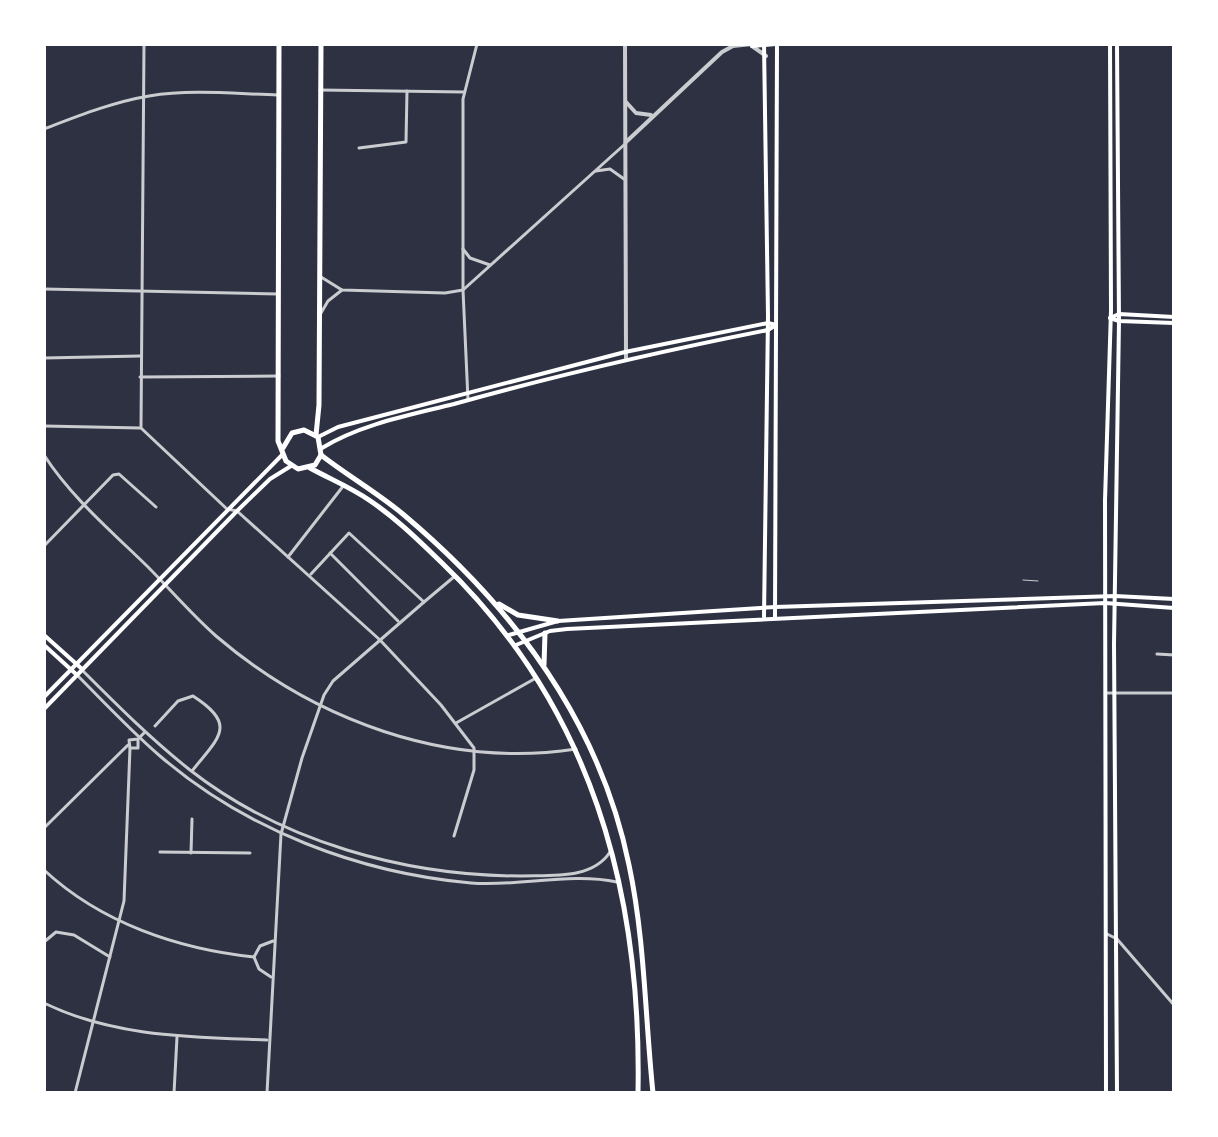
<svg xmlns="http://www.w3.org/2000/svg" width="1218" height="1137" font-family="'Open Sans',sans-serif">
	<rect width="100%" height="100%" fill="#2d3142"/>
	<g fill="none" stroke-linecap="round" stroke-linejoin="round">
		<polyline stroke="#caccd0" stroke-width="1" points="1023,580 1038,581"/>
		<g stroke="#caccd0" stroke-width="3">
			<polyline points="144,44 141,428 227,509 237,511 380,640 441,705 474,748 474,770 454,836"/>
			<polyline points="320,90 464,92"/>
			<path d="M44 129C78 116 113 102 149 96 192 89 236 94 278 95"/>
			<polyline points="359,148 406,142 407,91"/>
			<polyline points="596,171 610,169 624,179"/>
			<polyline points="463,249 470,258 490,265"/>
			<polyline points="321,277 342,290 445,293 463,290 625,144"/>
			<polyline points="44,289 278,294"/>
			<polyline points="321,313 328,301 342,290"/>
			<polyline points="44,358 140,356"/>
			<polyline points="140,377 279,376"/>
			<polyline points="468,400 463,290 463,99 477,44"/>
			<polyline points="44,426 140,428"/>
			<path d="M44 455C71 497 111 531 147 566 170 589 191 614 216 636 314 720 446 769 576 749"/>
			<polyline points="44,546 113,475 119,474 156,507"/>
			<polyline points="330,553 398,621"/>
			<polyline points="288,557 344,485"/>
			<polyline points="424,602 455,576"/>
			<polyline points="1157,654 1174,655"/>
			<path d="M83 671C118 706 152 740 190 770 282 842 406 876 521 876 550 875 592 880 610 852"/>
			<path d="M77 675C104 702 131 731 160 756 246 830 359 873 471 883 519 887 570 872 617 882"/>
			<polyline points="1106,693 1174,693"/>
			<polyline points="456,723 536,678"/>
			<path d="M155 726 178 701 193 696C238 725 219 737 192 771"/>
			<polyline points="138,739 138,748 130,748 129,740 138,739 145,732"/>
			<polyline points="44,828 128,745"/>
			<polyline points="160,852 250,853"/>
			<polyline points="191,853 192,819"/>
			<path d="M44 870C101 923 178 949 254 957"/>
			<polyline points="1107,934 1117,939 1174,1005"/>
			<polyline points="44,942 56,932 74,935 110,957"/>
			<polyline points="271,977 259,969 254,957 260,946 273,941"/>
			<path d="M44 1003C114 1037 190 1037 267 1040"/>
			<polyline points="75,1093 124,901 130,748"/>
			<polyline points="174,1093 177,1037"/>
			<polyline points="267,1093 281,834 302,758 324,695 333,681 424,602 349,533 311,574"/>
		</g>
		<g stroke="#caccd0" stroke-width="4">
			<polyline points="625,44 626,358"/>
			<polyline points="752,46 766,56"/>
			<polyline points="626,102 636,113 651,115"/>
			<polyline points="626,142 722,52 733,46 752,44"/>
		</g>
		<g stroke="#fff" stroke-width="4">
			<polyline points="764,44 768,316 764,617"/>
			<polyline points="752,46 776,44"/>
			<polyline points="1110,318 1119,314 1174,317"/>
			<polyline points="1110,318 1119,321 1174,323"/>
			<polyline points="318,437 338,427 625,352 768,323 776,325"/>
			<path d="M322 448C361 424 410 415 454 404 558 375 662 351 768 330L776 325"/>
			<polyline points="775,617 777,44"/>
			<polyline points="44,635 82,669"/>
			<polyline points="509,635 558,621 775,607 1115,596 1174,599"/>
			<polyline points="44,645 77,675"/>
			<polyline points="516,645 550,631 567,629 1105,603 1174,608"/>
			<polyline points="44,697 283,454"/>
			<polyline points="44,709 237,511 270,479 291,466"/>
			<polyline points="1106,1093 1105,500 1111,310 1110,44"/>
			<polyline points="1117,1093 1114,644 1119,321 1117,44"/>
		</g>
		<g stroke="#fff" stroke-width="5">
			<polyline points="279,44 278,441 286,461 298,469 315,465 321,455 318,437 304,430 292,433 283,448"/>
			<polyline points="316,435 319,405 321,44"/>
			<path d="M321 455C348 476 378 493 404 515 513 607 600 723 629 865 645 940 645 1017 653 1093"/>
			<path d="M310 468C330 479 350 487 369 500 396 518 419 541 442 563 591 706 642 891 638 1093"/>
			<polyline points="499,604 518,615 558,621"/>
			<polyline points="544,665 545,633"/>
		</g>
	</g>
	<rect width="1218" height="1137" fill="none" stroke="#ffffff" stroke-width="92"/>
</svg>
